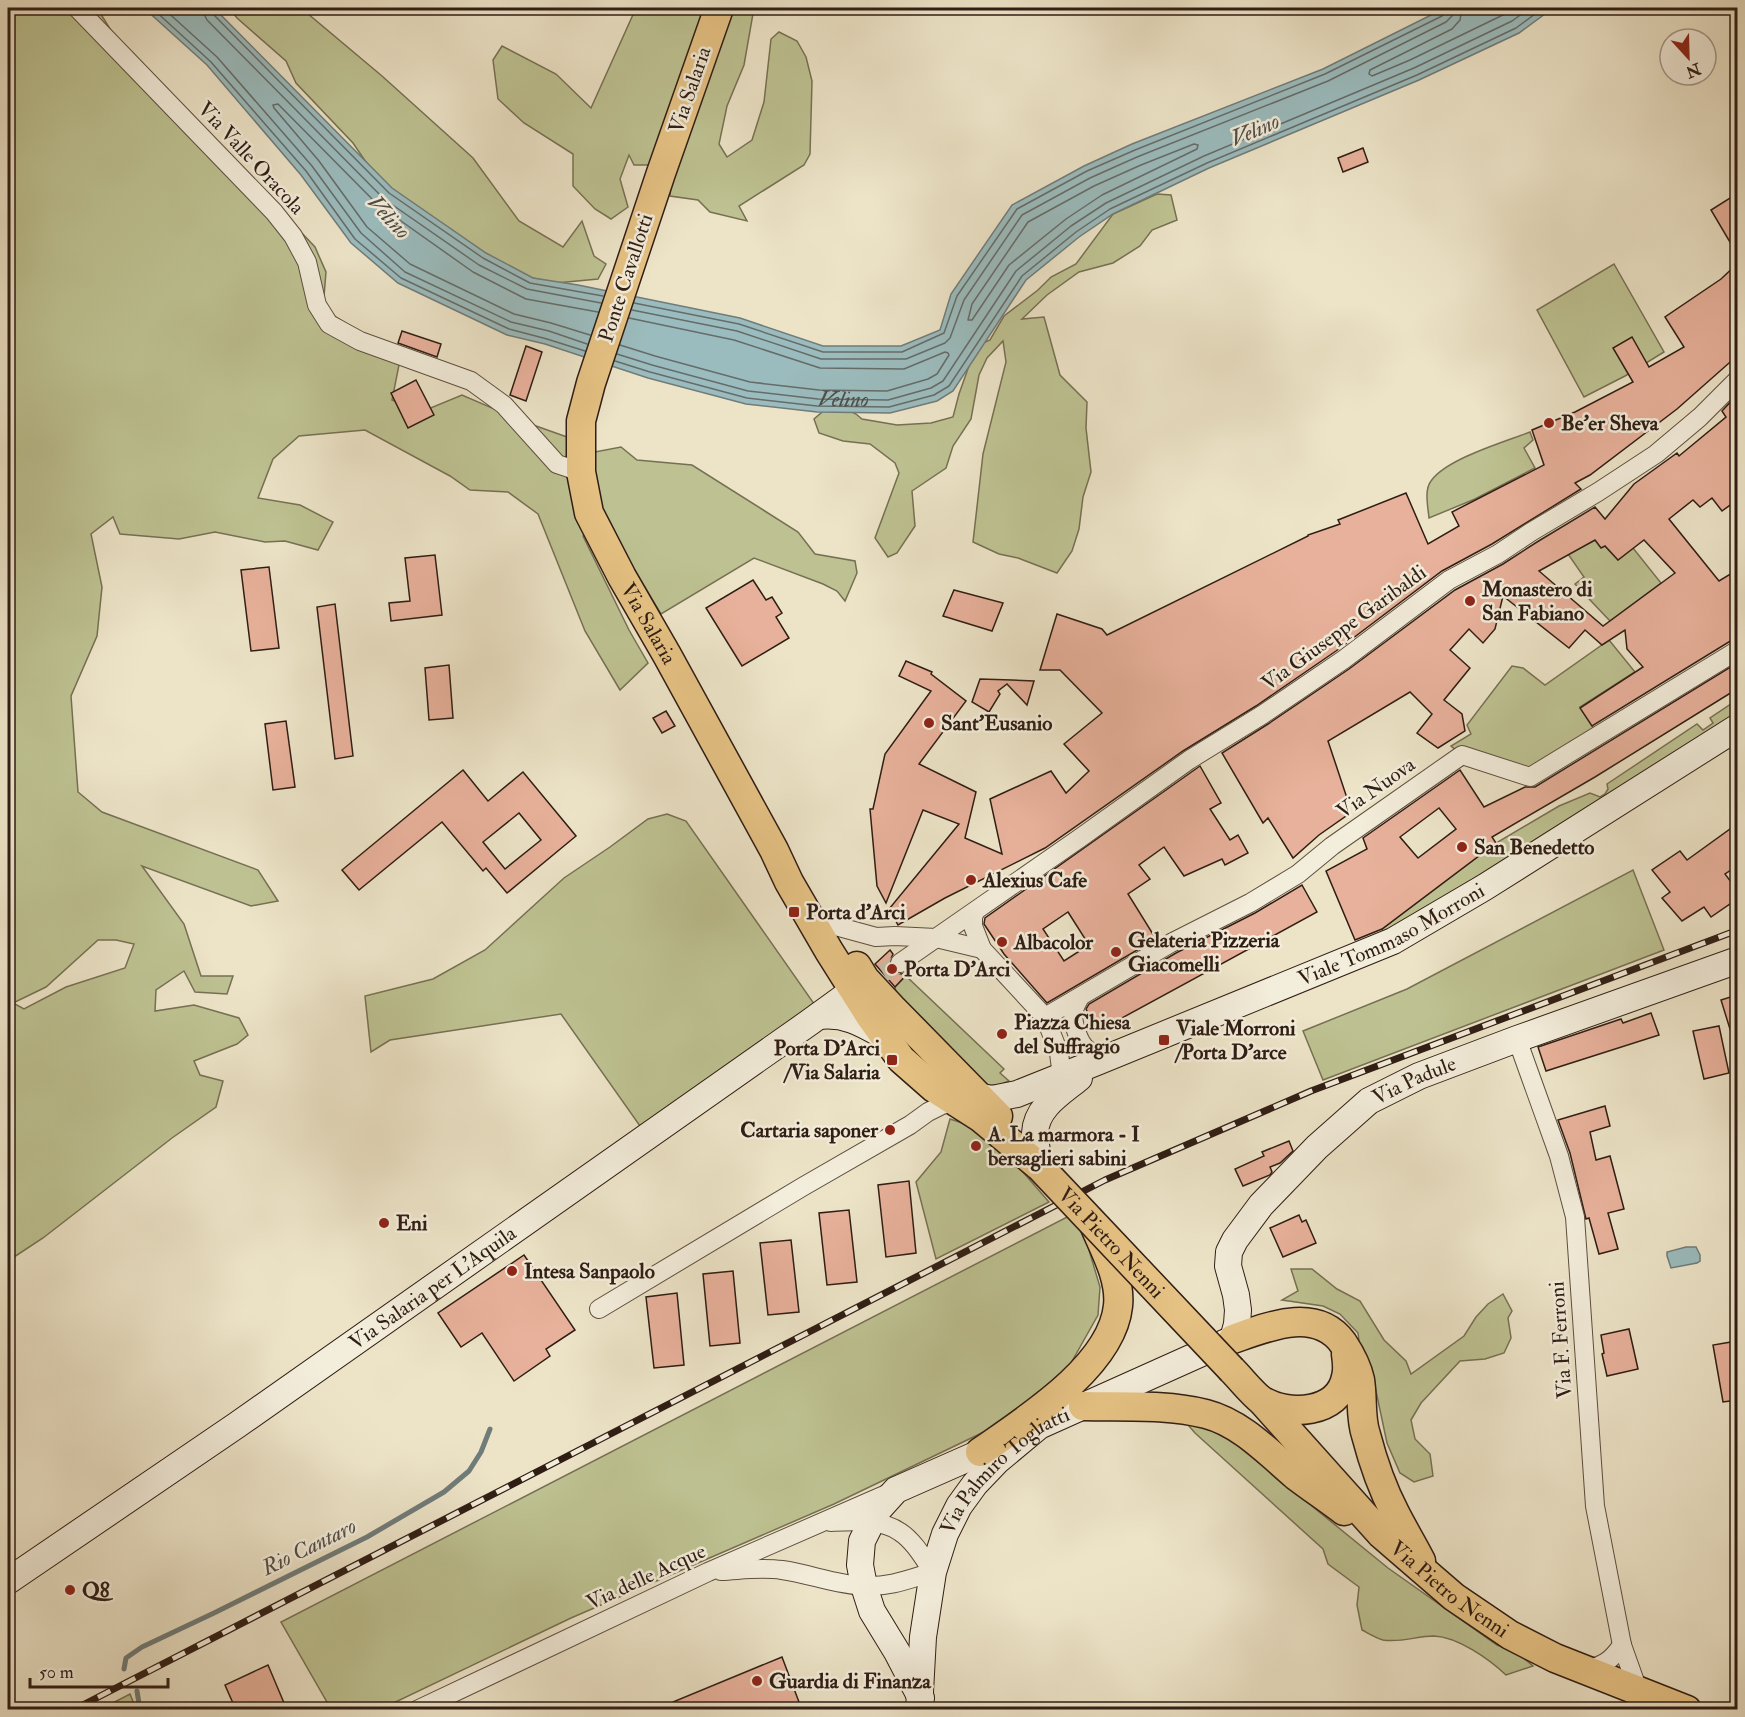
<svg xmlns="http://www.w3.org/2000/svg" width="1745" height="1717" font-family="'IM FELL Double Pica',serif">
	<rect width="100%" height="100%" fill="#ede4c8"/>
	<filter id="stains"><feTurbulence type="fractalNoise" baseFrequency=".00333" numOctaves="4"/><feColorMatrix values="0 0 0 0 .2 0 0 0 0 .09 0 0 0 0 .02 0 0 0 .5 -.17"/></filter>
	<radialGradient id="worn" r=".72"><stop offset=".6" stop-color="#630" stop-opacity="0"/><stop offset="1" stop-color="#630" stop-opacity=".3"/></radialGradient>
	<g fill="#bec292" stroke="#767053" stroke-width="1.5" fill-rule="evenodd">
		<path d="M8 8H97L112 32 315 247 326 272 323 309 395 354 400 360 392 400 421 412 462 395 522 421 567 437 595 452 621 447 637 460 692 465 798 532 815 554 855 561 857 573 845 601 837 591 823 584 754 558 661 614 605 520 583 536 629 630 648 663 620 690 585 631 538 514 508 492 470 490 450 476 365 430 299 436 273 459 258 498 300 505 333 522 318 550 285 541 265 542 215 532 179 539 120 534 113 517 91 534 102 587 97 636 71 696 78 792 102 812 258 870 278 901 251 906 142 866 184 924 201 976H233L227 994 195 992 184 971 156 990 155 1011 194 1005 239 1018 248 1035 237 1044 194 1061 200 1075 223 1081 216 1107 172 1138 43 1238 8 1261ZM98 940H116L134 944 125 968 66 987 24 1009 13 1003 46 987Z"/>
		<polygon points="229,8 301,8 382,76 473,158 519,221 563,247 582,221 594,256 606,264 598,279 556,283 449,260 370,168 353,143 296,83 286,61 237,18"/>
		<polygon points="636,8 711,8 654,165 634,165 629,155 620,179 628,207 611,219 595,209 573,186 573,154 524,123 498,99 493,60 502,46 556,74 591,108"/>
		<polygon points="728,8 754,8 744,65 727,106 719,144 727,157 752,140 764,102 771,39 779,32 797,41 806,57 812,81 810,154 804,165 739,206 747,221 710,212 698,200 670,196 673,162"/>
		<polygon points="1157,194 1171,195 1177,220 1152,230 1140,246 1113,263 1079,272 1047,295 1022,319 1044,317 1060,375 1087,402 1086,428 1091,472 1083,497 1079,529 1072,551 1057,573 1018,558 999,554 973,542 983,454 1006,362 1003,341 987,358 979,375 971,419 953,446 946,468 912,491 915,526 897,553 888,557 875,538 899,473 895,463 870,444 843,441 819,433 814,419 834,402 856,414 862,419 897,425 931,423 953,417 959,394 976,346 990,340 1004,316 1038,290 1051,277 1076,264 1113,214"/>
		<polygon points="1614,264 1664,352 1625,376 1584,397 1537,310"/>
		<path d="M1530 432 1533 440 1524 448 1535 468 1475 499 1429 518C1428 507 1424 490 1431 481 1446 459 1504 442 1530 432Z"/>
		<polygon points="1595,540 1605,546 1618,560 1633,548 1661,583 1610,621 1575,584 1584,577 1568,554"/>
		<polygon points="1609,640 1635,672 1580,707 1595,730 1530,777 1462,755 1451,746 1471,734 1467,725 1512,666 1523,668 1545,685"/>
		<polygon points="1737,700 1737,713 1384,935 1382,929 1496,843 1559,806 1590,793 1600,797 1605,794 1608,789 1607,784 1697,724 1703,730 1713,723 1710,718"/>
		<polygon points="667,814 686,821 817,1008 640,1126 561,1014 390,1040 371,1052 365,996 433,979 485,950 564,878 610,847 648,819"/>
		<polygon points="1633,870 1664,950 1323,1080 1303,1031 1407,989"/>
		<polygon points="906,976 1004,1069 1000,1073 1009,1081 999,1085 985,1085 898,1003 895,987"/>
		<polygon points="950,1119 987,1131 1049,1202 936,1259 916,1182 941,1152"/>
		<polygon points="1071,1215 1086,1240 1100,1287 1098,1315 1067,1370 990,1429 834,1504 571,1618 381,1709 331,1709 281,1622"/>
		<polygon points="1291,1269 1312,1269 1337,1289 1360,1301 1384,1340 1406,1361 1411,1374 1464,1336 1476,1317 1488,1304 1503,1294 1512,1311 1508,1318 1511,1338 1504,1353 1485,1359 1460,1361 1421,1403 1411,1420 1415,1439 1430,1454 1433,1476 1414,1482 1400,1473 1387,1443 1373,1377 1360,1348 1358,1333 1340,1314 1323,1306 1282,1300 1298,1291"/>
		<path d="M1194 1420 1221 1432 1388 1568 1497 1645 1516 1652 1533 1666 1506 1675C1489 1659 1458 1637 1434 1636 1417 1636 1400 1643 1383 1640 1376 1638 1368 1633 1362 1630L1357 1605 1359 1587 1328 1564 1323 1549 1195 1433 1189 1426Z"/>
		<polygon points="130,1694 136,1709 101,1709"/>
	</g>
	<g fill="#9bbcbe" stroke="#707c7a" stroke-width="1.5">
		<polygon points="144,8 214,8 392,188 486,253 533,278 578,285 740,318 823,346 901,346 940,330 951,294 1012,205 1084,166 1132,144 1323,69 1445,8 1553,8 1519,33 1419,80 1209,168 1113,214 1079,237 1026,280 953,391 937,401 890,413 817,412 746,404 648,378 545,344 507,335 398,283 351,243 301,175 207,65"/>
		<polygon points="1686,1247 1696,1247 1700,1255 1700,1261 1697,1263 1671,1268 1667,1256 1667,1252"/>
	</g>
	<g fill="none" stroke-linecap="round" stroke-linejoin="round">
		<g stroke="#656c69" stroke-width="1.5">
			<polyline points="152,8 211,62 306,171 355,239 401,278 509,329 547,339 585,351"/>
			<polyline points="163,8 217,57 312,166 361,233 405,272 511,322 549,331 587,344"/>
			<polyline points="203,8 204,14 207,20 384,199 479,265 527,289 601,303"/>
			<polyline points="211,8 213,14 389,193 483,258 530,283 603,296"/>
			<polyline points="1462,8 1460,20 1452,29 1370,70 1369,74 1372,76 1410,60 1507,13 1515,8"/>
			<polygon points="1194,144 1198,145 1197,149 1102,195 1066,219 1009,265 972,320 968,320 972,304 1028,222 1094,186 1141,165"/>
			<polyline points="634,303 739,324 823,352 902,352 944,333 957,296 1017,209 1087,171 1135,150 1325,74 1442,16 1445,12 1446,8"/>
			<polyline points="632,310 737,331 821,359 906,359 945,343 950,338 964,300 1022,215 1090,178 1137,157 1328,81 1446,22 1452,16 1453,8"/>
			<polyline points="590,335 551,323 514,314 410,264 367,227 319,161 274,108 273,105 278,104 377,204 473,272 526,299 598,312"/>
			<polyline points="620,345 655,356 750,382 819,390 887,391 928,379 937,374 949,355 948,353 945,352 904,369 820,368 734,340 629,318"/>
			<path id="s1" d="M617 354 652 365 748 391 818 399 888 400 931 388 943 381 1016 271 1071 226 1106 203 1204 156 1414 68 1512 21 1530 8"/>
			<polyline points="615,361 650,372 747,398 817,406 889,407 934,395 949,386 1022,276 1076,232 1110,209 1207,163 1417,75 1516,28 1543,8"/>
		</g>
		<g stroke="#707c7a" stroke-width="5">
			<polyline points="124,1669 126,1658 142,1647 214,1613 367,1537 444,1492 469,1471 481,1452 490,1429"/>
			<polyline points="137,1691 140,1710"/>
		</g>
	</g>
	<g fill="#e8b19b" stroke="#2f1d14" stroke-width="1.5" fill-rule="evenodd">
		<polygon points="1363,148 1368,162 1343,172 1338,158"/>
		<polygon points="1730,198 1737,210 1737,254 1711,210"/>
		<polygon points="1737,264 1737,356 1677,409 1590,475 1575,483 1581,489 1492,544 1442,571 1336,651 1256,706 1183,751 1045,848 945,898 898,925 889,909 959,824 923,810 886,903 877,886 870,809 873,809 885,754 931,691 899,676 906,661 932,672 931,674 966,701 919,764 976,792 965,838 1002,854 990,799 1051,771 1066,793 1089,771 1064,744 1102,713 1060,670 1040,670 1057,614 1102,629 1107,635 1308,536 1308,535 1340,524 1338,520 1406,493 1428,544 1459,526 1452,512 1544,465 1532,430 1575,412 1633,382 1613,348 1632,337 1649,367 1684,347 1665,317 1721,279"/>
		<polygon points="402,331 441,344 437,357 398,343"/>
		<polygon points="526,346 542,352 526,401 510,395"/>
		<polygon points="416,380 434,415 408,428 391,393"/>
		<path d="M1737 395V500L1722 511 1712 498 1700 507 1693 500 1669 519 1719 581 1737 570V639L1732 640 1592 726 1580 708 1643 667 1627 649 1625 630 1602 645 1585 630 1569 648 1503 596 1495 629 1483 643 1469 629 1450 650 1470 668 1444 700 1462 714 1465 731 1438 748 1417 733 1432 714 1410 692 1328 741 1347 798 1339 802 1346 816 1319 835 1293 858 1268 818 1263 823 1222 753 1268 724 1349 669 1455 590 1503 564 1537 542 1595 507 1605 519 1634 484 1677 453 1679 456 1726 417 1722 411ZM1595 540 1601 548 1605 546 1618 560 1644 540 1675 573 1603 626 1539 571Z"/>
		<polygon points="435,555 442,615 391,621 389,603 410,601 405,558"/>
		<polygon points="269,567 279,648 251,651 241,570"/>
		<polygon points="753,580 766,600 772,597 782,613 776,617 789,638 742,666 706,608"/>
		<polygon points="954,590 1003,603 992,631 943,616"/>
		<polygon points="335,604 353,756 335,759 317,607"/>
		<path d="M1737 663V689L1595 777 1492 837 1496 843 1382 929 1355 940 1326 871 1367 849 1363 838 1460 770 1484 807 1525 787H1535ZM1439 808 1456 829 1418 858 1400 837Z"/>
		<polygon points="449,665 453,718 429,720 425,668"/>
		<polygon points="980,679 1012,680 1034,681 1027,705 1007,684 998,691 1000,694 989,712 972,702"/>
		<polygon points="666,711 675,726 662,733 653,718"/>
		<polygon points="286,721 295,787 273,790 265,724"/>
		<path d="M1200 766 1221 803 1210 809 1230 840 1238 835 1248 853 1225 865 1222 859 1184 876 1164 847 1139 865 1150 879 1128 894 1156 939 1047 1003 1004 954 984 924 985 918ZM1068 912 1089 945 1064 961 1043 929Z"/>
		<path d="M463 770 488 801 523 772 576 836 507 893 486 868 483 871 442 822 359 890 342 870ZM519 813 541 840 505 869 483 842Z"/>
		<polygon points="1737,824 1737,866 1725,874 1737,890 1737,899 1711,917 1704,907 1682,921 1662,898 1670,892 1652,870 1680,851 1687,860"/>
		<polygon points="1302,885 1317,912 1098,1031 1086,1009 1089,1004 1176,953 1255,913"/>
		<polygon points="890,950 893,954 889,963 891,970 896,973 902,974 907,972 908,973 895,987 875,964"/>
		<polygon points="1737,995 1737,1041 1734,1042 1721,1000"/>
		<polygon points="1651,1013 1659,1035 1546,1071 1538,1047 1621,1019 1623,1023"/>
		<polygon points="1719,1026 1729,1073 1704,1079 1693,1031"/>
		<polygon points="1605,1106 1610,1126 1590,1132 1596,1160 1610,1156 1624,1209 1608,1213 1618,1249 1599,1254 1589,1218 1586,1219 1570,1153 1558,1120"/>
		<polygon points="1289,1141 1293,1151 1280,1163 1270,1167 1272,1172 1270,1175 1243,1186 1235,1169 1264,1156 1262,1152"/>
		<polygon points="909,1181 916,1253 886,1257 878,1185"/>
		<polygon points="849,1210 857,1282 827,1285 819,1213"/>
		<polygon points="1299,1215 1302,1222 1306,1220 1316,1243 1283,1257 1270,1228"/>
		<polygon points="791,1240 799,1312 768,1315 760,1243"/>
		<polygon points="524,1255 575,1330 546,1349 550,1356 514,1381 482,1333 461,1347 438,1313"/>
		<polygon points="733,1271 740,1343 710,1346 703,1274"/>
		<polygon points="677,1293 684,1365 654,1368 646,1297"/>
		<polygon points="1629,1329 1638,1369 1607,1376 1602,1354 1604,1353 1601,1335"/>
		<polygon points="1737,1341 1737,1400 1723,1402 1713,1345"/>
		<polygon points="782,1657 802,1710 656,1710 656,1709"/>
		<polygon points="268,1665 287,1710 236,1710 225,1685"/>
	</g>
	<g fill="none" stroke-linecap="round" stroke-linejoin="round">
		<polyline stroke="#c7bca4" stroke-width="18" stroke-dasharray="18 9" stroke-linecap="butt" points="883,973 900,963"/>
		<g stroke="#5e4f41" stroke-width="20">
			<g id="street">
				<polyline points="77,8 274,212 293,236 307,262 317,305 329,324 360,341 471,381 504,405 557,464 581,472"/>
				<polyline points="975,912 973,917 973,926 982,949 1045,1017 1059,1053 1062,1077"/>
				<polyline points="832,925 876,937 895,936 936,938 982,949"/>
				<polyline points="900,963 1080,838 1189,760 1262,715 1343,660 1449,580 1498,554 1531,532 1598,492 1656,454 1700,417 1738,379"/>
				<path d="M1080 997C1078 1001 1075 1006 1074 1010 1071 1021 1079 1044 1088 1050 1093 1053 1100 1055 1106 1058"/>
				<polyline points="1045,1017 1171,943 1250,903 1298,874 1332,846 1462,755 1530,777 1738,650"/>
				<polyline points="1517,1039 1559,1156 1575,1217 1595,1506 1622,1645 1638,1690"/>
				<polyline points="599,1309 804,1186 910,1125 928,1112 942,1105 956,1102"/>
				<path d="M721 1571C742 1570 762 1567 782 1570 810 1574 837 1585 865 1586 890 1587 909 1579 933 1572 924 1559 914 1541 900 1532 882 1519 853 1521 831 1522"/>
				<path d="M1586 1670C1604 1665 1611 1661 1622 1645"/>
				<polyline points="417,1710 708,1572 889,1493"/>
			</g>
		</g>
		<g stroke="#2f1d14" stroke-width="28">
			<g id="secondary">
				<path d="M819 1016C846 1013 863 1024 886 1037"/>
				<path id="s2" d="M966 1094 992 1099 1017 1094 1097 1062 1393 941 1485 887 1738 727"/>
				<path d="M1040 1167C1038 1156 1035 1144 1035 1133 1036 1107 1061 1093 1079 1078"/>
				<path id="s3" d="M8 1581 237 1425 810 1022 854 990"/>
				<polyline points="921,1698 897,1652 872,1611 864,1586 860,1565 862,1541 877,1511 896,1490 998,1445"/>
				<path id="s4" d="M919 1710 923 1637 933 1572 945 1534 959 1506 975 1484 997 1461 1039 1426 1233 1339 1237 1324 1238 1310 1236 1295 1228 1266 1229 1252 1235 1240 1261 1205 1317 1147 1369 1101 1419 1076 1517 1039 1738 960"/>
			</g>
		</g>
		<g stroke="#2f1d14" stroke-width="31">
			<g id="primary">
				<path id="s5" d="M719 8 661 173 591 383 581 421V472L589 513 622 577 667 655 774 850 789 882 829 951 870 1016 901 1059 934 1088 981 1118 1040 1167"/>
				<polyline points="857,966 865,979 892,1008 998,1116"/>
				<path d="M1233 1339C1267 1327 1316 1306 1343 1343 1351 1355 1357 1366 1360 1380 1363 1398 1360 1418 1366 1435 1373 1462 1382 1488 1395 1513 1403 1529 1413 1545 1421 1561"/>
				<path d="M1232 1370C1241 1379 1251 1392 1261 1400 1288 1417 1339 1414 1346 1377 1348 1370 1347 1361 1346 1354"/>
				<path id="s6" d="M1261 1400 1381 1534 1454 1597 1510 1635 1555 1658 1687 1710"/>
				<path d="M1083 1406C1124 1407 1166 1404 1206 1414 1241 1423 1269 1453 1296 1476 1312 1488 1328 1499 1344 1511"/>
				<path d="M980 1452C1026 1420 1112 1366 1118 1306 1121 1279 1105 1251 1095 1227"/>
			</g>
		</g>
		<use href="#street" stroke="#f3eddb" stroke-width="18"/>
		<use href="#secondary" stroke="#f3eddb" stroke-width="26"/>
		<use href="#primary" stroke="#e6c284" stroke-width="28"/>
		<g stroke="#2f1d14" stroke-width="7">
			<polyline id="rail" points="73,1710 1105,1180 1311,1091 1738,930"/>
		</g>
		<use href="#rail" stroke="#f3eddb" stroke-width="4.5" stroke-dasharray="14" stroke-linecap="butt"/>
		<g stroke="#2f1d14" stroke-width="31" stroke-linecap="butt">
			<g id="primary-bridge">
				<path id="s7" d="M1040 1167 1232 1370"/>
			</g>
		</g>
		<use href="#primary-bridge" stroke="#e6c284" stroke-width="28"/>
	</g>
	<g fill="#8f2418" stroke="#f3eddb" stroke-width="2">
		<circle cx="1549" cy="423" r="6"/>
		<circle cx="1470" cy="601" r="6"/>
		<circle cx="929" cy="723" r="6"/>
		<circle cx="1462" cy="847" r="6"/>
		<circle cx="971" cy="880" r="6"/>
		<rect x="788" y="906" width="12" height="12" rx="3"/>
		<circle cx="1002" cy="942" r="6"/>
		<circle cx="1116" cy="952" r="6"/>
		<circle cx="892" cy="969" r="6"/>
		<circle cx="1002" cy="1034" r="6"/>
		<rect x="1158" y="1034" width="12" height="12" rx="3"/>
		<rect x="886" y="1054" width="12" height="12" rx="3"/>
		<circle cx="890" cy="1130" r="6"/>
		<circle cx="976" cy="1146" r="6"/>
		<circle cx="384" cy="1223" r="6"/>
		<circle cx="512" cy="1271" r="6"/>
		<circle cx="70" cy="1590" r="6"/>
		<circle cx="757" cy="1681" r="6"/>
	</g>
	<g text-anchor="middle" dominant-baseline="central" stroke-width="5" stroke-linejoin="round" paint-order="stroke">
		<g font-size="21" fill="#2f1d14" stroke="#f3eddb">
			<text transform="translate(690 90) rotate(-71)">Via Salaria</text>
			<text transform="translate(251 158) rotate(47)">Via Valle Oracola</text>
			<text transform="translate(626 278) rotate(-72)">Ponte Cavallotti</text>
			<text stroke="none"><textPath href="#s5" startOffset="654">Via Salaria</textPath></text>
			<text transform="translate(1344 628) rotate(-36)">Via Giuseppe Garibaldi</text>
			<text transform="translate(1376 788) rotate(-35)">Via Nuova</text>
			<text stroke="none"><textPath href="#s2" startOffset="459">Viale Tommaso Morroni</textPath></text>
			<text stroke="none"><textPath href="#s4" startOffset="882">Via Padule</textPath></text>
			<text stroke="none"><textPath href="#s7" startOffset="104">Via Pietro Nenni</textPath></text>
			<text stroke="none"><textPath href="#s3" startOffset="516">Via Salaria per L'Aquila</textPath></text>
			<text transform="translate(1561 1340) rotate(-94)">Via F. Ferroni</text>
			<text stroke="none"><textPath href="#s4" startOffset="268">Via Palmiro Togliatti</textPath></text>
			<text transform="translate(646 1577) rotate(-25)">Via delle Acque</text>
			<text stroke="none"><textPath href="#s6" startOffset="268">Via Pietro Nenni</textPath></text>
		</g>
		<g font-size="21" font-weight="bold" fill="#2f1d14" stroke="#f3eddb" text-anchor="start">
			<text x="1561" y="423">Be'er Sheva</text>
			<text x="1482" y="589">Monastero di<tspan x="1482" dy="24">San Fabiano</tspan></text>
			<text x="941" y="723">Sant'Eusanio</text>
			<text x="1474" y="847">San Benedetto</text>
			<text x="983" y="880">Alexius Cafe</text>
			<text x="806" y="912">Porta d'Arci</text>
			<text x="1128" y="940">Gelateria Pizzeria<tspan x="1128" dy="24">Giacomelli</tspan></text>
			<text x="1014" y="942">Albacolor</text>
			<text x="904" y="969">Porta D'Arci</text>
			<text x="1014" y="1022">Piazza Chiesa<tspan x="1014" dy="24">del Suffragio</tspan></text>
			<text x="1176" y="1028">Viale Morroni<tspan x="1176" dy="24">/Porta D'arce</tspan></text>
			<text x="880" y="1048" text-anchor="end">Porta D'Arci<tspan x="880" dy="24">/Via Salaria</tspan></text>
			<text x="878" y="1130" text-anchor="end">Cartaria saponer</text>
			<text x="988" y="1134">A. La marmora - I<tspan x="988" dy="24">bersaglieri sabini</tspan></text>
			<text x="396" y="1223">Eni</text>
			<text x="524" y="1271">Intesa Sanpaolo</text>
			<text x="82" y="1590">Q8</text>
			<text x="769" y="1681">Guardia di Finanza</text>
		</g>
		<g font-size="22" font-style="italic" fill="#4f4d47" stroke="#f3eddb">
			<text transform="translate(1255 130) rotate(-23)">Velino</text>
			<text transform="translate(389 217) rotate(47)">Velino</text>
			<text stroke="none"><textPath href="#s1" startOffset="232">Velino</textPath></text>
			<text transform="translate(309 1547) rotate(-26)">Rio Cantaro</text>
		</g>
	</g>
	<rect width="1745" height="1717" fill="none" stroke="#ede4c8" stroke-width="30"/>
	<rect x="9" y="9" width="1727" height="1699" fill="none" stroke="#2f1d14" stroke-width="3"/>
	<rect x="15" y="15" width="1715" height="1687" fill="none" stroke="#2f1d14" stroke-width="1.5"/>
	<g transform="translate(1688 57) rotate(158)"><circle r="28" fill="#f3eddb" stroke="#a59a8b" stroke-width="1.5"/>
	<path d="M0-4.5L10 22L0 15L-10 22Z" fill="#8f2418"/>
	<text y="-9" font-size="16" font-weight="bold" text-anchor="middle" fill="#2f1d14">N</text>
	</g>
	<path d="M30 1678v9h138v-9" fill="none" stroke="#2f1d14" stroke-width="3"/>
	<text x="39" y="1678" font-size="18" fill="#2f1d14" stroke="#f3eddb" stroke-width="4.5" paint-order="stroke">50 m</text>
	<rect width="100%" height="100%" filter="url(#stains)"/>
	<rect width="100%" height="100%" fill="url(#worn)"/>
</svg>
